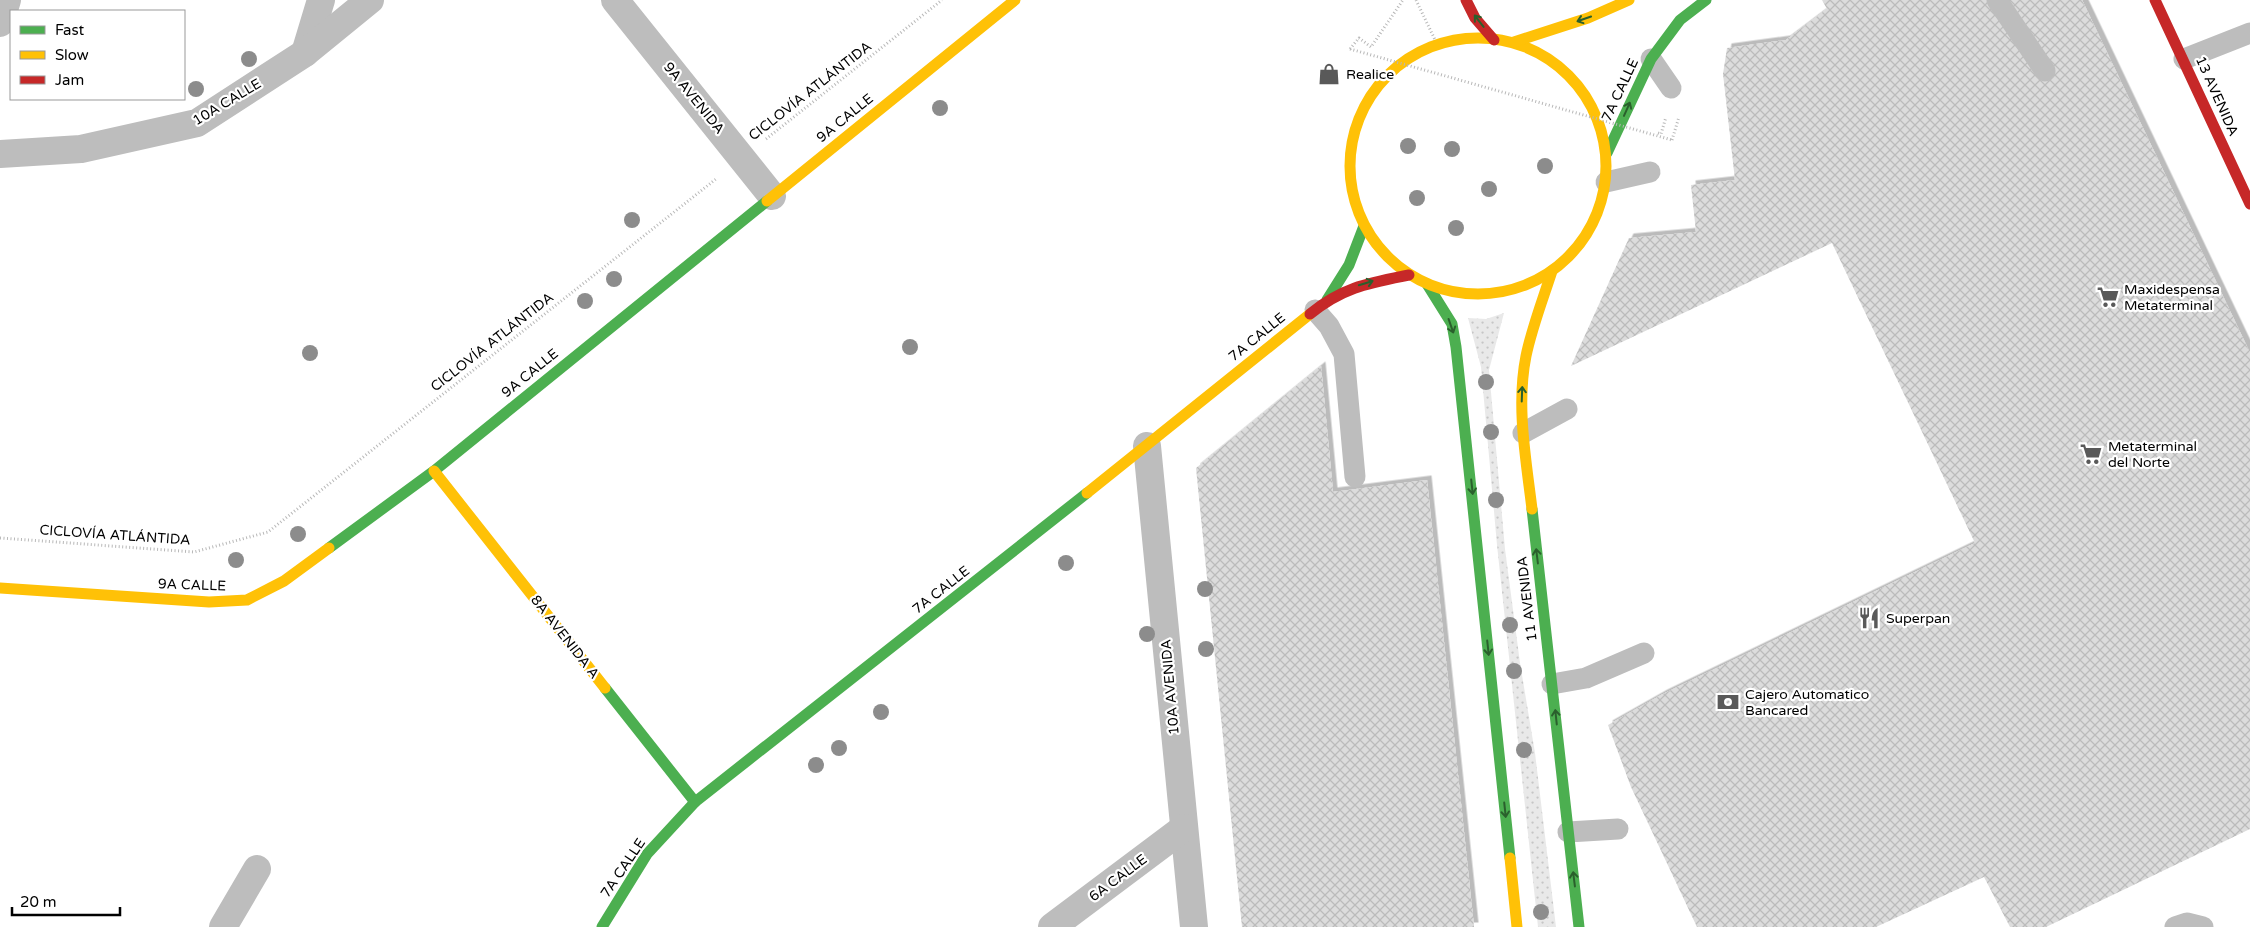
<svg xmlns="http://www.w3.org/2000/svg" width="2250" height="927" font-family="'Varela Round',sans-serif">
	<defs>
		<pattern id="grass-dots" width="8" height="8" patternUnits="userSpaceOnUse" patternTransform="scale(1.25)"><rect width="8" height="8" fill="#e9e9e9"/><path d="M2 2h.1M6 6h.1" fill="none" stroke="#c6c6c6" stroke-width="1.8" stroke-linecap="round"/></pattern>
		<pattern id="building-cross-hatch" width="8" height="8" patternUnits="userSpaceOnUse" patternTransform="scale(1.25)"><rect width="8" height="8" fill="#dcdcdc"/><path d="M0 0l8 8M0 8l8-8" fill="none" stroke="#bbb"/></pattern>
		<filter id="shadow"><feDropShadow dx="4.5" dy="-4.5" stdDeviation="0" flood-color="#0004"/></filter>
	</defs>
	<rect width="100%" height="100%" fill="#fff"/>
	<polygon fill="url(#grass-dots)" points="1504,313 1489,370 1505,549 1520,663 1535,753 1556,927 1538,927 1497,545 1481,367 1468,318 1486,319"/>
	<g fill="url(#building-cross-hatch)" filter="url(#shadow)">
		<polygon points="1822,0 2082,0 2250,353 2250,829 2046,927 2010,927 1984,877 1876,927 1697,927 1631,787 1608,725 1663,694 1975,543 1832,243 1571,366 1629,238 1696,232 1691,185 1735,180 1723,74 1727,48 1786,40 1827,9"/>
		<polygon points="1321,366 1333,492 1427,480 1474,927 1242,927 1196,468"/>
	</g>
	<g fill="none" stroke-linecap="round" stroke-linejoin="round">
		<g stroke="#b8b8b8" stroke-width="3" stroke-dasharray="1 2.5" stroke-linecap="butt">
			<polyline points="1416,0 1437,44"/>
			<polyline points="1350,49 1359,38 1371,47 1403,0"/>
			<polyline points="1658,133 1661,134 1666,117"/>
			<polyline points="766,139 942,0"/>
			<polyline points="1672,140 1679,117"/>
			<polyline points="0,538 194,552 268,532 716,179"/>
		</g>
		<g stroke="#bdbdbd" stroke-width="21">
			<polyline points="1997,0 2045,71"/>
			<polyline points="1651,59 1671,88"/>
			<polyline points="2184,59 2250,33"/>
			<polyline points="1606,182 1650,172"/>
			<polyline points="1315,310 1329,326 1344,354 1355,477"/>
			<polyline points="1523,433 1567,409"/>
			<polyline points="1552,684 1586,678 1644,653"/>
			<polyline points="1568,832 1618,829"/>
			<polyline points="2175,927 2187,923 2203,927"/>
		</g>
		<g stroke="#bdbdbd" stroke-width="28">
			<polyline points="615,0 772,196"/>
			<polyline points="0,23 7,0"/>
			<polyline points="305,53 321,0"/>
			<polyline points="0,154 81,149 197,123 305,53 370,0"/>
			<polyline points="1147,446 1194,927"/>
			<polyline points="223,927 257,869"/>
			<polyline points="1052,927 1184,828"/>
		</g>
		<g stroke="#4caf50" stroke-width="11">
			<polyline points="1607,153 1651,59 1680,20 1706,0"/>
			<polyline points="1427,284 1452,324 1456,347 1510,858"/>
			<polyline points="1327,300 1349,265 1364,226"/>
			<polyline points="1532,509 1579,927"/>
			<polyline points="329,548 434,471 767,201"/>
			<polyline points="605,688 695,802"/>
			<polyline points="602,927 647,854 695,802 1087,493"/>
		</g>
		<g stroke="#ffc107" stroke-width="11">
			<circle cx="1478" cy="166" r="128"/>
			<polyline points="1514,42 1588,18 1629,0"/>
			<polyline points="767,201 1015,0"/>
			<polyline points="434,471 605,688"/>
			<polyline points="1087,493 1310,314"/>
			<path d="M1532 509C1526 459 1516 406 1526 356 1532 327 1543 299 1552 271"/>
			<polyline points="0,588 209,602 247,600 284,581 329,548"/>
			<polyline points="1510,858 1517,927"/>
		</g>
		<g stroke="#c62828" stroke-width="11">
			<polyline points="1466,0 1475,18 1494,40"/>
			<polyline points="2155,0 2250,204"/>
			<path d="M1310 314C1343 287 1369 283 1409 275"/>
		</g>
		<polyline stroke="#b8b8b8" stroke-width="3" stroke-dasharray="1 2.5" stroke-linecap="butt" points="1350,49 1672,140"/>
	</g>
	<g fill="#8c8c8c">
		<circle cx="249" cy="59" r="8"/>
		<circle cx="196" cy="89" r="8"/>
		<circle cx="940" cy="108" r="8"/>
		<circle cx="1408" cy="146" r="8"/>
		<circle cx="1452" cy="149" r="8"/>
		<circle cx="1545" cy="166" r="8"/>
		<circle cx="1489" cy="189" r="8"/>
		<circle cx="1417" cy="198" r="8"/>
		<circle cx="632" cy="220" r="8"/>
		<circle cx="1456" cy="228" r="8"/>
		<circle cx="614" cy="279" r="8"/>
		<circle cx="585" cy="301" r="8"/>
		<circle cx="910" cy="347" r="8"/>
		<circle cx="310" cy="353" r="8"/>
		<circle cx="1486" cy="382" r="8"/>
		<circle cx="1491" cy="432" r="8"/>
		<circle cx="1496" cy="500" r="8"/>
		<circle cx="298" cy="534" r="8"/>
		<circle cx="236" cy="560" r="8"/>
		<circle cx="1066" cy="563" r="8"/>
		<circle cx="1205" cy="589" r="8"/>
		<circle cx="1510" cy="625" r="8"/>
		<circle cx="1147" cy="634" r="8"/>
		<circle cx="1206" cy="649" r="8"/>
		<circle cx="1514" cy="671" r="8"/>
		<circle cx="881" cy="712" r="8"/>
		<circle cx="839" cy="748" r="8"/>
		<circle cx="1524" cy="750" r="8"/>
		<circle cx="816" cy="765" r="8"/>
		<circle cx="1541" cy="912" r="8"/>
	</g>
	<defs><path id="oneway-shaft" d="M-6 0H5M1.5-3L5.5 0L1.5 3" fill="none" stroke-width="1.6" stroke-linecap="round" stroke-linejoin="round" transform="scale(1.25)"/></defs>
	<g stroke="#2a602c">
		<use href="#oneway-shaft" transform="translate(1584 19) rotate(161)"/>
		<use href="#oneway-shaft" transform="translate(1479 21) rotate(-128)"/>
		<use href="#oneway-shaft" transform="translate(1627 109) rotate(-66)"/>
		<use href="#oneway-shaft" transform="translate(1366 283) rotate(-17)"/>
		<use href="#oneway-shaft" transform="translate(1451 326) rotate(71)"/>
		<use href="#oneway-shaft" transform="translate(1522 394) rotate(-88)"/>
		<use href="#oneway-shaft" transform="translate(1472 487) rotate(84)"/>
		<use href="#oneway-shaft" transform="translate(1537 556) rotate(-97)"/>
		<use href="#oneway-shaft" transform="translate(1488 648) rotate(84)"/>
		<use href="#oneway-shaft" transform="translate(1556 717) rotate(-96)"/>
		<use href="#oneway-shaft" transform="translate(1505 810) rotate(84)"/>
		<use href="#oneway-shaft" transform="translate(1574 879) rotate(-97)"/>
	</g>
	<defs>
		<g id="shop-bare" transform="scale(1.725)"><path d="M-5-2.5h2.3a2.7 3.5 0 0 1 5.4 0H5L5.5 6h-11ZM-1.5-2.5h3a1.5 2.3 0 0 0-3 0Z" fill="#595959" stroke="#fff" stroke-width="2.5" paint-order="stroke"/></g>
		<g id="supermarket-bare" transform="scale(1.725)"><path d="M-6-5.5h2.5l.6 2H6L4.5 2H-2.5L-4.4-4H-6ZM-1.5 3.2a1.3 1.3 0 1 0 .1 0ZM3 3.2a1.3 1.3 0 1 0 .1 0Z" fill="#595959" stroke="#fff" stroke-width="2.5" paint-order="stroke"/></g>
		<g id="restaurant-bare" transform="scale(1.725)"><path d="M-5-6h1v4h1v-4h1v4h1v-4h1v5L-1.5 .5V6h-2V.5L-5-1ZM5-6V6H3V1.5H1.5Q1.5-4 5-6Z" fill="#595959" stroke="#fff" stroke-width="2.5" paint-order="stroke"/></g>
		<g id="bank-bare" transform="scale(1.725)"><path d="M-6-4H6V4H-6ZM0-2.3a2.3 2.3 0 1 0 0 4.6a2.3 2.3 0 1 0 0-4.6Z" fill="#595959" stroke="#fff" stroke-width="2.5" paint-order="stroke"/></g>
	</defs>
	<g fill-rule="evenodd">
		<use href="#shop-bare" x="1329" y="74"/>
		<use href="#supermarket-bare" x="2108" y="297"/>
		<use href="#supermarket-bare" x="2091" y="454"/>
		<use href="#restaurant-bare" x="1869" y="618"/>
		<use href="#bank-bare" x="1728" y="702"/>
	</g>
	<g text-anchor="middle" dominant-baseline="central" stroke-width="4.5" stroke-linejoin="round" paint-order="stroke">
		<g font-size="14" fill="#000" stroke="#fff" text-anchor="start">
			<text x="1346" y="74">Realice</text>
			<text x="2124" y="289">Maxidespensa<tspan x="2124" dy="16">Metaterminal</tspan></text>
			<text x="2108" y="446">Metaterminal<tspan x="2108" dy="16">del Norte</tspan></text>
			<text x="1886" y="618">Superpan</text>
			<text x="1745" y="694">Cajero Automatico<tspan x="1745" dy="16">Bancared</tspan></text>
		</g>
		<g font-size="14" fill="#000" stroke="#fff">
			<text transform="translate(1620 90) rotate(-65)">7A CALLE</text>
			<text transform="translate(810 91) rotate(-38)">CICLOVÍA ATLÁNTIDA</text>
			<text transform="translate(2217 96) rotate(66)">13 AVENIDA</text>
			<text transform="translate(694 98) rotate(51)">9A AVENIDA</text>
			<text transform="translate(227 102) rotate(-31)">10A CALLE</text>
			<text transform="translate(845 118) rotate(-39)">9A CALLE</text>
			<text transform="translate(1257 337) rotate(-39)">7A CALLE</text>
			<text transform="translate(492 342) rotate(-38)">CICLOVÍA ATLÁNTIDA</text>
			<text transform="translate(530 373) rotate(-39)">9A CALLE</text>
			<text transform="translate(115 535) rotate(4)">CICLOVÍA ATLÁNTIDA</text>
			<text transform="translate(192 585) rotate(2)">9A CALLE</text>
			<text transform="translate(941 590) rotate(-38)">7A CALLE</text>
			<text transform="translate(1527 599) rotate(-97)">11 AVENIDA</text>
			<text transform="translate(565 637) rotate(52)">8A AVENIDA A</text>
			<text transform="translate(1170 687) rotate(-95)">10A AVENIDA</text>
			<text transform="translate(623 868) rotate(-56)">7A CALLE</text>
			<text transform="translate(1118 878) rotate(-37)">6A CALLE</text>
		</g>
	</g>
	<rect x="10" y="10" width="175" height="90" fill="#ffffff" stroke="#999999"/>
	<rect x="20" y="26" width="25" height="8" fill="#4caf50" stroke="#999999"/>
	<text x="55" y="35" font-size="15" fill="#000000">Fast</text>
	<rect x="20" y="51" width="25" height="8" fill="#ffc107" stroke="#999999"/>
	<text x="55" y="60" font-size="15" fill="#000000">Slow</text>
	<rect x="20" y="76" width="25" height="8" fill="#c62828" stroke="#999999"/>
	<text x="55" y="85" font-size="15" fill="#000000">Jam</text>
	<path d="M12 907v8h108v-8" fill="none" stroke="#000000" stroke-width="2.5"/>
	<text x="20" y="907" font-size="15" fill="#000000" stroke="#ffffff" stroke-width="4" paint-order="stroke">20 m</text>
</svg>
